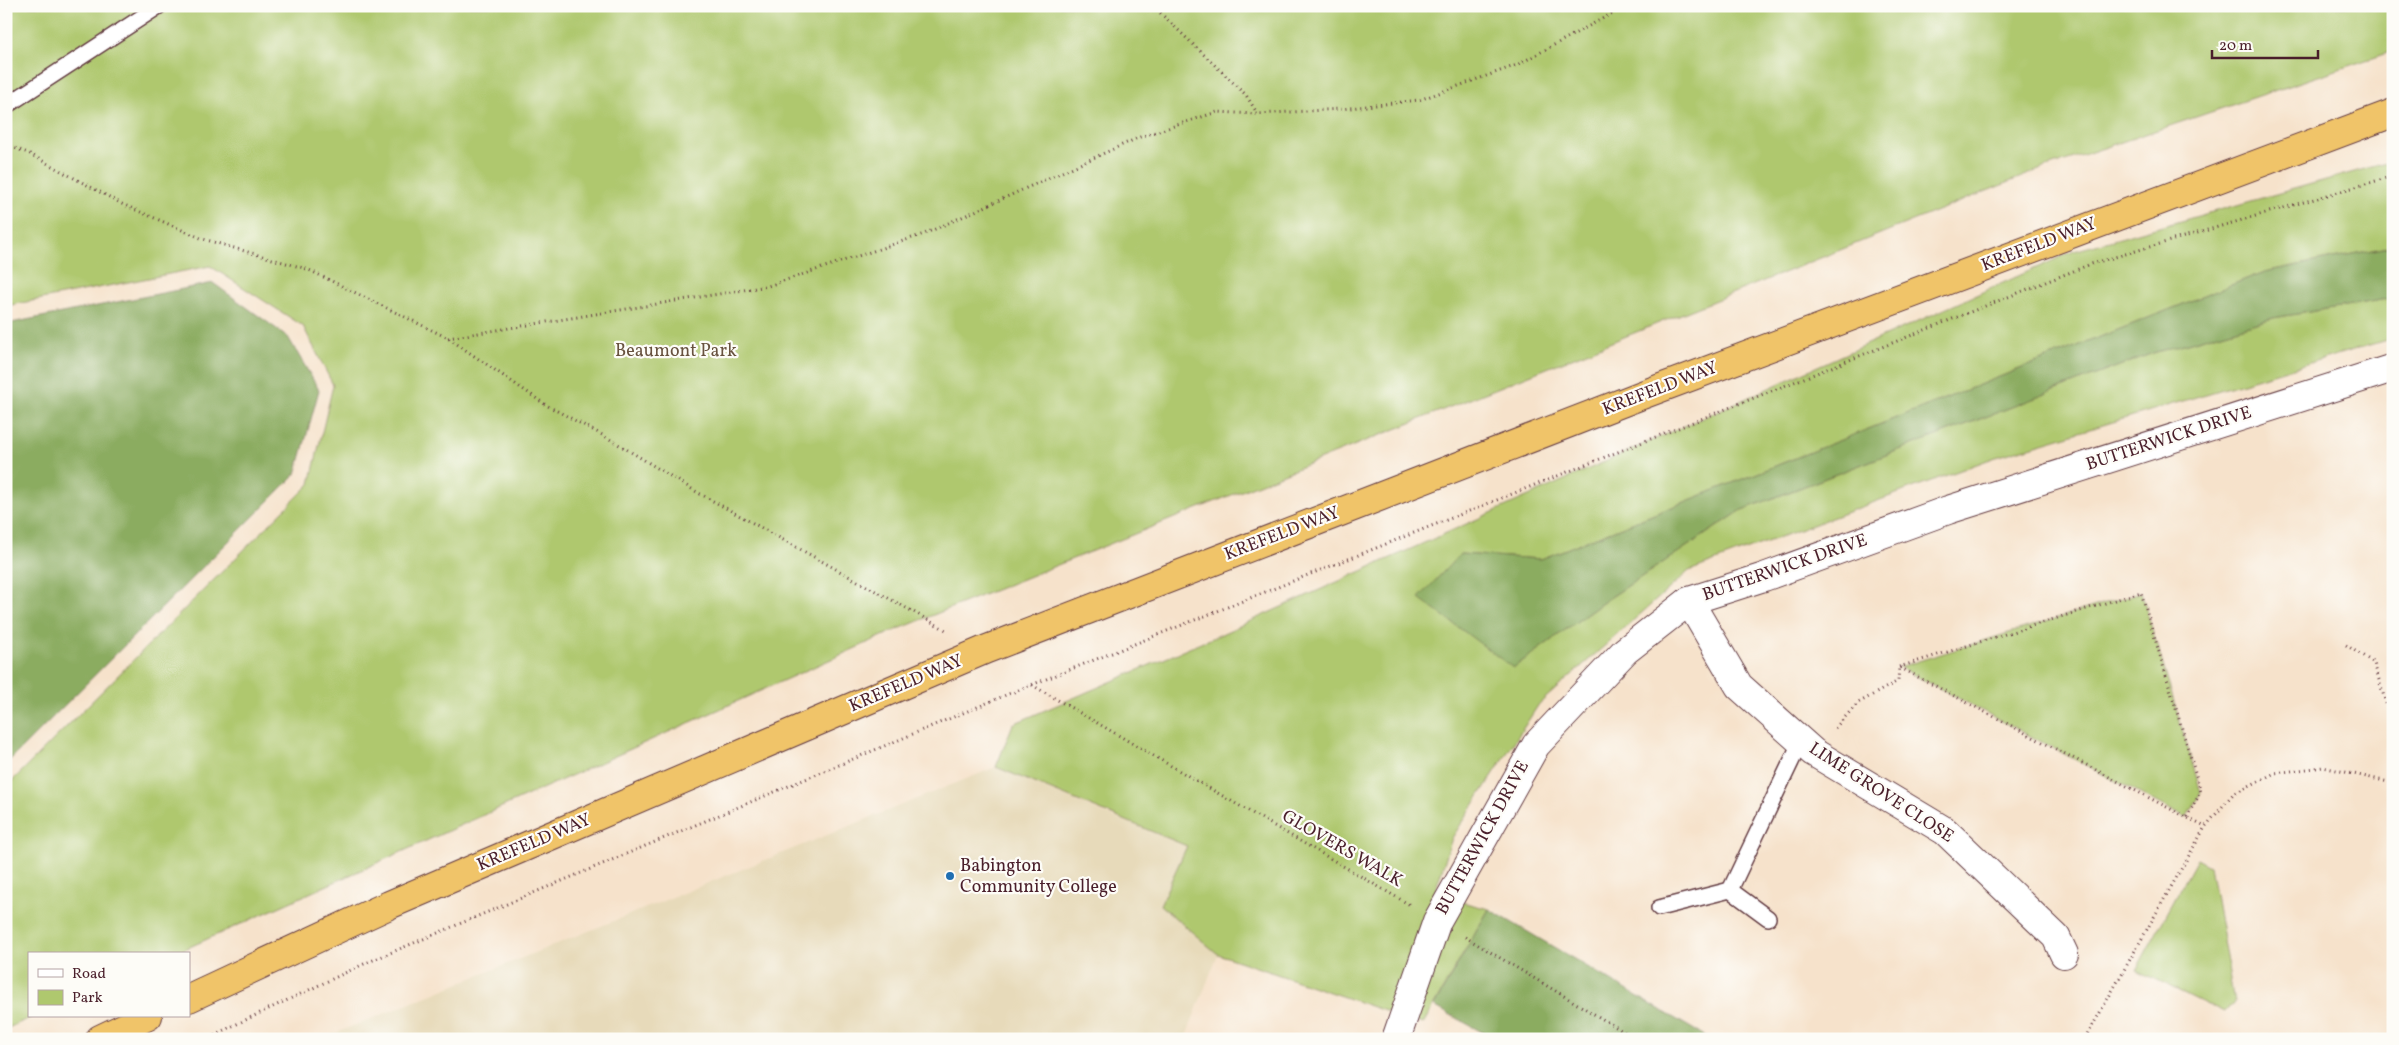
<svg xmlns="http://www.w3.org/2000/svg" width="2399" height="1045" font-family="Vollkorn,serif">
	<rect width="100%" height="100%" fill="#fdfcf7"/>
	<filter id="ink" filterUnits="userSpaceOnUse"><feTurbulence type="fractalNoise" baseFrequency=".02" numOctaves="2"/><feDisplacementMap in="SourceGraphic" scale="10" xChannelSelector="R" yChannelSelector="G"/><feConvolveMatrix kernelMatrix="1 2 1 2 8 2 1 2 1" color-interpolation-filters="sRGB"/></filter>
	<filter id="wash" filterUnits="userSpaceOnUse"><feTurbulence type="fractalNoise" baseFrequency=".0096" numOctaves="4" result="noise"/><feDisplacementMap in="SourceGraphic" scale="20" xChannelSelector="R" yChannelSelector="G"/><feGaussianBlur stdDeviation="1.12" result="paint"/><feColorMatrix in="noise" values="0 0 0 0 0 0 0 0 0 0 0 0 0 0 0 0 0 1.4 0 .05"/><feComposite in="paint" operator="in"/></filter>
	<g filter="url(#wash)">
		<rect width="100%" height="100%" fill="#f6e2cb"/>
		<polygon fill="#e7daba" points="996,767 1103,813 1188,846 1160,905 1218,954 1185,1039 321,1039"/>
		<g fill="#afc86e" stroke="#7c744c">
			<polygon points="6,6 2393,6 2393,51 2044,168 896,630 174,954 29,954 29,1016 34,1016 6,1029 6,787 310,484 333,385 303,326 210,266 6,306"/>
			<polygon points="2393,161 2393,246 2264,272 1541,559 1460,554 1513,668 1605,601 1742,510 2153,353 2273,318 2393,298 2393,338 1993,458 1689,571 1539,704 1452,838 1434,895 1489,909 1423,1024 1218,954 1160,905 1187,846 996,767 1013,724 1217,636 2074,251"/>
			<polygon points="2141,592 2201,792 2186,818 1899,667"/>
			<polygon points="2197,859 2210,866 2234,1002 2224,1013 2136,970"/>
		</g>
		<g fill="#8bac61" stroke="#6a6646">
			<polygon points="2393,246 2393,298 2273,318 2153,353 1742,510 1605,601 1513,668 1419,598 1460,554 1541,559 2264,272"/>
			<polygon points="213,283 288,337 319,390 296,474 6,764 6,324"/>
			<polygon points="1489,909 1710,1039 1495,1039 1434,1006"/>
		</g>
	</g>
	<g filter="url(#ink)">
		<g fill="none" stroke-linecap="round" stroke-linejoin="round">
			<g stroke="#643c43" stroke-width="18">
				<g id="service">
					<polyline points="6,106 159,6"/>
					<polyline points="1659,908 1730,890"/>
					<polyline points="1768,918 1730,890 1801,741"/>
				</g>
			</g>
			<g stroke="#643c43" stroke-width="30">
				<g id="minor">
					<polyline points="1689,601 1739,686 1813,752 1945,831 2056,937 2064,954"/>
					<polyline points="1396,1039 1437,921 1536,745 1625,651 1689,601 1764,577 1948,510 2393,368"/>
				</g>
			</g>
			<g stroke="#643c43" stroke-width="30">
				<g id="trunk">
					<polyline points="189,998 389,905 987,649 1642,395 2393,113"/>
					<polyline points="100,1039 148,1016"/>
				</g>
			</g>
			<g stroke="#643c43" stroke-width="3" stroke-dasharray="1 4" stroke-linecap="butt">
				<polyline points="1153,6 1246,95 1257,113"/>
				<polyline points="6,145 28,153 122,204 203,239 307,269 448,338 546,405 608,438 695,491 946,630"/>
				<polyline points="448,338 768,286 924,234 1140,137 1217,112 1257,114 1341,109 1419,100 1517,65 1626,6"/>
				<polyline points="2346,645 2374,663 2393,727"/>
				<polyline points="1899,667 2141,592 2201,792 2186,818"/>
				<polyline points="1032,685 1410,905"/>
				<polyline points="1835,728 1858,703 1898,681 1899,667 2205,827"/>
				<polyline points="2392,783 2393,772"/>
				<polyline points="1465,937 1636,1039"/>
				<polyline points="205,1039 366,963 1006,695 2091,264 2393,176"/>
				<polyline points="2085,1039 2205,827 2233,794 2275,773 2323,767 2393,783"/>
			</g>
			<use href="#service" stroke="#fff" stroke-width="15"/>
			<use href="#minor" stroke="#fff" stroke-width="28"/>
			<use href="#trunk" stroke="#f0c469" stroke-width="28"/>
		</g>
	</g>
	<circle fill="#1f6fb2" stroke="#fdfcf7" stroke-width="2" cx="950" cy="876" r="5"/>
	<g text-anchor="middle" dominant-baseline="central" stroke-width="4.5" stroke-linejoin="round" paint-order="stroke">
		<g font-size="18" fill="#4a1f2b" stroke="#fdfcf7">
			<text transform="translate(2039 245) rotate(-21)">KREFELD WAY</text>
			<text transform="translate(1660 389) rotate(-21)">KREFELD WAY</text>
			<text transform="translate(2169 439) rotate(-18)">BUTTERWICK DRIVE</text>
			<text transform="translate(1282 534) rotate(-21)">KREFELD WAY</text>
			<text transform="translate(1785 568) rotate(-19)">BUTTERWICK DRIVE</text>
			<text transform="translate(906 684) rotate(-23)">KREFELD WAY</text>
			<text transform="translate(1881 793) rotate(33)">LIME GROVE CLOSE</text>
			<text transform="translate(1483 838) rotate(-61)">BUTTERWICK DRIVE</text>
			<text transform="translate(534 843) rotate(-23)">KREFELD WAY</text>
			<text transform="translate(1342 849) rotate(30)">GLOVERS WALK</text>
		</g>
		<g font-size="18" fill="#68523f" stroke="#fdfcf7">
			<text x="676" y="351">Beaumont Park</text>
		</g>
		<g font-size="18" fill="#4a1f2b" stroke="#fdfcf7" text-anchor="start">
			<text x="960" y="866">Babington<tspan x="960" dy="21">Community College</tspan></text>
		</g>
	</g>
	<rect width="2399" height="1045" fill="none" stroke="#fdfcf7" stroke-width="25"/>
	<rect x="28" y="952" width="162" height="65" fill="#fdfcf7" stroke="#b5a4a5"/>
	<rect x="38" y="969" width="25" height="8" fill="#ffffff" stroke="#b5a4a5"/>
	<text x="72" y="978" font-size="15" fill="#4a1f2b">Road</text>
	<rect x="38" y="990" width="25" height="15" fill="#afc86e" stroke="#b5a4a5"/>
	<text x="72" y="1002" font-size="15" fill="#4a1f2b">Park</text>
	<path d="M2212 50v8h106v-8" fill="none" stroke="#4a1f2b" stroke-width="2.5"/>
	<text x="2219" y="50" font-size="15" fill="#4a1f2b" stroke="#fdfcf7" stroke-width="4" paint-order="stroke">20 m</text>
</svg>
